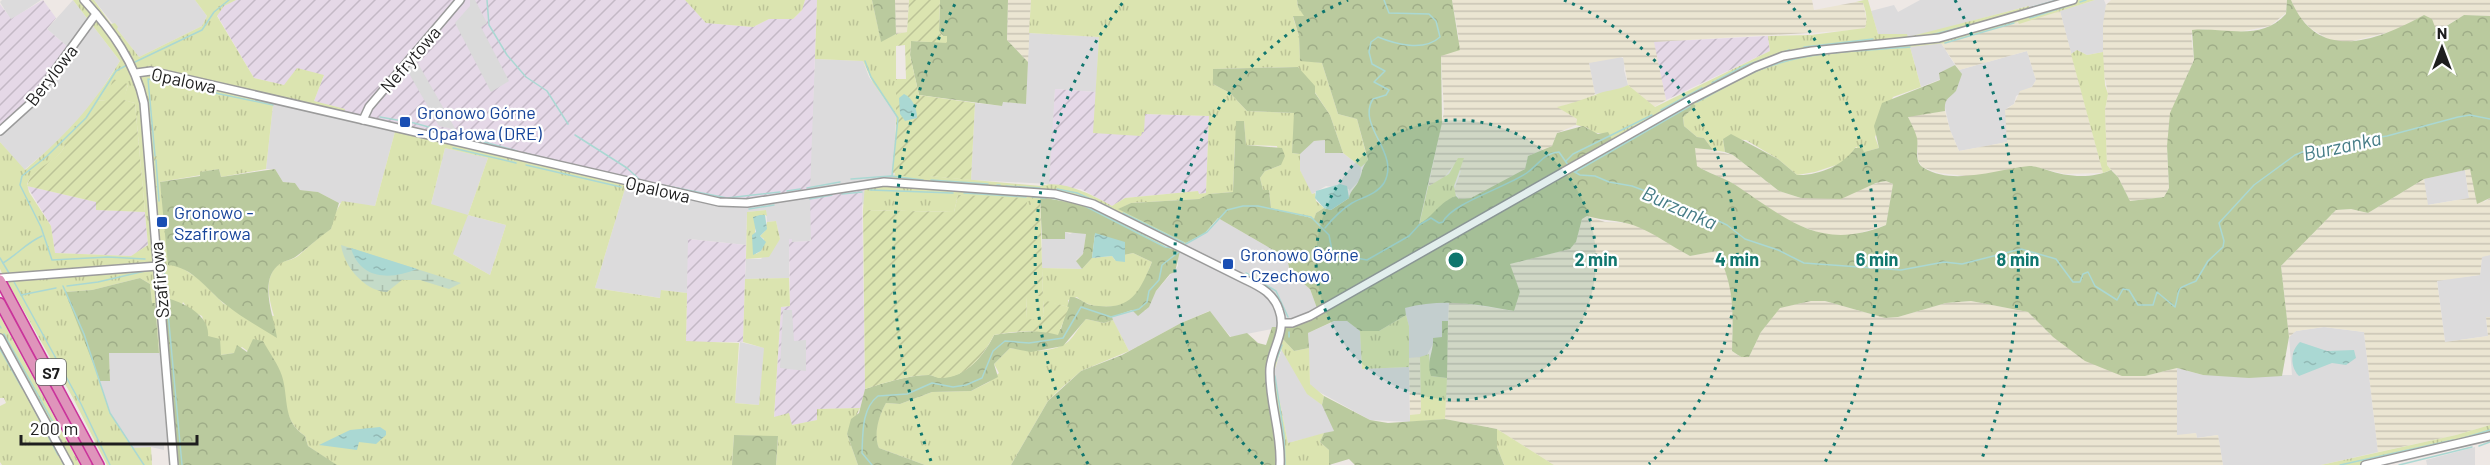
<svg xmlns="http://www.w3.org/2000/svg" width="2490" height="465" font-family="Barlow,sans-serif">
	<defs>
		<pattern id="industrial-furrows" width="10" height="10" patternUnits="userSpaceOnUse" patternTransform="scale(1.5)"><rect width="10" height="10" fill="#e5d8e7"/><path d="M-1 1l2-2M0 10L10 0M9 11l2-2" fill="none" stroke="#c4b9c6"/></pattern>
		<pattern id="farmland-rules" width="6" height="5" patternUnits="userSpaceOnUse" patternTransform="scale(1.5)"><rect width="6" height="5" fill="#ebe5d2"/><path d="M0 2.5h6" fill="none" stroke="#c9c4b4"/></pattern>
		<pattern id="grass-tufts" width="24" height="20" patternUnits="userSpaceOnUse" patternTransform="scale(1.5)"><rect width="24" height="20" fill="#dbe4b0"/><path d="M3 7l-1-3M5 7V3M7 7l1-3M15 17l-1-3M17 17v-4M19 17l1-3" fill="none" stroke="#bcc397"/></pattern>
		<pattern id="forest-crowns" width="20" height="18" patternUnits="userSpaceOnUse" patternTransform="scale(1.5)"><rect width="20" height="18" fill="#baca9e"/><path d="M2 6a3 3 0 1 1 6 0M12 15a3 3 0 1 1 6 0" fill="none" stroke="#9fad88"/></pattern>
		<pattern id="wetland-marsh" width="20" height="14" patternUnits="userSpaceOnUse" patternTransform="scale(1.5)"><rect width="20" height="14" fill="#c4dbc8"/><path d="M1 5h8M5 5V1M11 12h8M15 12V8" fill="none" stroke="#a8bcab"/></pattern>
		<pattern id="garden-furrows" width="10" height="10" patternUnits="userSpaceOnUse" patternTransform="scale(1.5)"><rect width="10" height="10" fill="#dbe4b0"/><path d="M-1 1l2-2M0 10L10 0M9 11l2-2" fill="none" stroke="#bcc397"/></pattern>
		<pattern id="water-ripples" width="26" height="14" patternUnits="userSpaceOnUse" patternTransform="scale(1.5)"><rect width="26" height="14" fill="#aad8d3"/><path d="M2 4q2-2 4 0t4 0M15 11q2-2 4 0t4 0" fill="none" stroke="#92b9b5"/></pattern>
	</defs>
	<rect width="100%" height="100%" fill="#eee8e5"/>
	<g fill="#dcdbdc">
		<polygon points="2,0 41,0 11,20 0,2"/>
		<polygon points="73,0 120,61 94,101 65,136 24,170 0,142 0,131 69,48 47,29"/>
		<polygon points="94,0 195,0 207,16 202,26 139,57"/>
		<polygon points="1920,0 2073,0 2030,13 2028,6 1915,36 1907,37 1907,34 1878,34 1871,11 1894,5 1898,12"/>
		<polygon points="2095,0 2104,0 2106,5 2103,52 2087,55 2077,50 2071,54 2060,11"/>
		<polygon points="1029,33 1099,37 1096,92 1055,89 1050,184 971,180 975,103 1002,106 1002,102 1026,104"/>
		<polygon points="1941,43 1955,65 1939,73 1941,79 1921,87 1910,47"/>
		<polygon points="2027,51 2036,80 2032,87 2016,96 2014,104 2007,108 2008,142 1959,151 1950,130 1944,103 1948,96 1956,91 1961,74 1959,70"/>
		<polygon points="1618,56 1625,59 1624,70 1628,85 1614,92 1595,94 1589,63"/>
		<polygon points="815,59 863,61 869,77 896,115 894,182 812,241 792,242 789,239 789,278 745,279 746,259 761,259 780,239 776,221 767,222 766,210 747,212 746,245 689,239 687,293 661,290 661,298 595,288 627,182 809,183"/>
		<polygon points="276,100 396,128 375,206 339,203 318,192 300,190 295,183 283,182 275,169 266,169 273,105"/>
		<polygon points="1325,140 1325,153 1343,153 1361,167 1360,180 1349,191 1349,189 1326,186 1312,194 1306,184 1300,170 1300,151 1314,141"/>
		<polygon points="445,148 488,158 468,215 506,225 490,275 453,254 431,204"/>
		<polygon points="2465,170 2469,198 2427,205 2424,179"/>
		<polygon points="1218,218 1287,258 1290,272 1310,289 1318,311 1282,327 1231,337 1209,311 1181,323 1129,351 1111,317 1132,310 1145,311 1156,291 1178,266 1178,252 1185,244 1207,232"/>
		<polygon points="1076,231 1086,234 1083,254 1076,260 1082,269 1042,268 1042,239 1065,239 1065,232 1070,234"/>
		<polygon points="2490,255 2490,317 2486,318 2488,336 2445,342 2437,280 2480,275 2482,256"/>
		<polygon points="1449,301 1448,321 1442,321 1442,338 1434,342 1426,357 1409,358 1409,326 1404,308 1427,302"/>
		<polygon points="1335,321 1347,321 1360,331 1362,369 1409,367 1410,422 1370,420 1312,388 1310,384 1308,333"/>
		<polygon points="2324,327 2364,332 2378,452 2321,465 2223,465 2218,435 2197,438 2196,433 2177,436 2177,368 2203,375 2292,375 2289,337 2296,331"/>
		<polygon points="740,342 765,348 759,405 735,403"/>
		<polygon points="1282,349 1307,393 1322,405 1329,415 1334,431 1288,443 1274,372"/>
		<polygon points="109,353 165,353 172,442 164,443 164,450 151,447 133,448 110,413 100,381 110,381"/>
		<polygon points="2475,447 2475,465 2427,465 2426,460"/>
	</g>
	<g fill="url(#industrial-furrows)">
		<polygon points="43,0 56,18 47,29 69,48 32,102 0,131 0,4 11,19"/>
		<polygon points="236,0 685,0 706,23 753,27 769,19 793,19 802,10 805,0 817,0 810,192 865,184 866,191 862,192 865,389 860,408 818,409 818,420 792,425 774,418 781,307 790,306 789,239 792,239 792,242 811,241 810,193 737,203 343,116 344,109 314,101 324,75 284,85 254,78 217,15 224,6"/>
		<polygon points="1768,36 1770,51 1666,100 1653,42"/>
		<polygon points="1055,89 1096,92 1094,133 1142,132 1145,114 1209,116 1206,193 1198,194 1198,191 1125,198 1112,206 1081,189 1049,186"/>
		<polygon points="27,186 96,202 96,210 145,212 148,245 131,256 55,253 51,226"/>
		<polygon points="688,239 746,245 743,342 686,342"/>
	</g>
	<g fill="url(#farmland-rules)">
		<polygon points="895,0 909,0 907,32 896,34"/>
		<polygon points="1008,0 1031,0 1028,62 1007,40"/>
		<polygon points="1452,0 1812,0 1814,10 1856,2 1863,3 1867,22 1865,28 1859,30 1654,42 1666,100 1654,107 1628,85 1623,57 1589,63 1595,94 1589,99 1558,107 1577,119 1576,125 1557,133 1552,146 1528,156 1525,169 1471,198 1459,199 1454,190 1461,171 1453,166 1443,179 1429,186 1429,183 1444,112 1441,56 1459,39"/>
		<polygon points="2111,0 2287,0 2286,13 2270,26 2233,33 2202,29 2191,35 2194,60 2177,98 2167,146 2169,188 2164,197 2130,201 2118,177 2107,165 2105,110 2108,94 2103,68 2103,24 2106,5"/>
		<polygon points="2291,0 2490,0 2490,16 2464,15 2436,32 2424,15 2398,30 2344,43 2333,42 2310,28 2297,14"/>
		<polygon points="2060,11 2103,173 2065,174 2031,166 1975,177 1939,173 1922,167 1918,160 1917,139 1908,116 1945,111 1950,130 1959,151 2007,142 2005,110 2014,104 2020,91 2032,87 2036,80 2027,51 1959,70 1941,43"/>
		<polygon points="1695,147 1733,155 1779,191 1801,198 1820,198 1886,181 1893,184 1886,225 1849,236 1830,237 1788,221 1732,183 1696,166"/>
		<polygon points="2471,169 2473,183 2484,202 2490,198 2490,255 2482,257 2480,275 2437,281 2445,342 2488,336 2486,317 2490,317 2490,425 2456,435 2378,452 2364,332 2324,327 2296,331 2289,337 2281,266 2336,210 2351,209 2368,213 2424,179 2428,205 2469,198 2465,170"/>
		<polygon points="1587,216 1605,222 1629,223 1647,230 1690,256 1717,251 1727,271 1733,298 1732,351 1741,357 1749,357 1761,332 1779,308 1811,301 1825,301 1885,318 1898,317 1946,303 1971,301 2028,312 2053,337 2145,376 2177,368 2177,435 2196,433 2197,438 2218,435 2223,465 1554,465 1497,429 1445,419 1449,301 1514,311 1520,292 1509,264 1570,249 1576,242 1582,219"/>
		<polygon points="1420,357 1421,411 1420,415 1410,415 1409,358"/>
	</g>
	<g fill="url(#grass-tufts)" fill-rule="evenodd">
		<path d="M73 0H94L111 24 115 23 118 27 117 29 139 57 202 26 207 16 195 0H236L224 6 217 16 254 78 284 85 297 68 324 75 314 101 345 109 343 116 276 100 273 105 266 169 221 177 219 169 201 172V175L160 182 163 206 179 266 199 279 224 304 274 316C269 299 263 276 280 263 286 260 293 260 298 256 309 247 318 237 331 229L334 215 342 201 375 206 396 128 627 182 595 288 660 298 661 290 687 293 686 341 739 343 735 403 759 405 764 348 743 342 745 279 789 278 790 306 781 307 774 417 789 413 792 425 817 420V409L860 408 847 434 858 465H776L778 437 734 435 732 465H336L308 446 305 436C284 422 285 398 281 375L242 347 234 353 221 355 208 336 202 316 189 310 183 302 165 353H159L155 303H152L150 284 140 278 92 290 65 292 84 334 110 413 132 448 151 447 152 465H107L73 398 7 281 32 279 3 275 0 269V142L25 170C66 135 92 107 120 61ZM128 85 123 100 135 103 148 245 131 256 55 253 51 226 29 192 27 184C35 166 58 163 65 145L62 141 86 118 97 101 106 100ZM445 148 488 158 468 215 431 204ZM468 215 506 225 490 275 453 254Z"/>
		<polygon points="685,0 805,0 802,10 793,19 769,19 753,27 706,23"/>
		<polygon points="817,0 872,0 881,41 896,34 896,115 873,83 863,61 815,59"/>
		<path d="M1031 0H1297L1298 7 1305 16 1293 17 1299 36 1300 60 1322 63 1338 114 1357 119 1368 161 1361 167 1343 153 1330 115 1298 67 1213 69V84L1230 93 1247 111 1295 113 1292 153 1300 154V170L1312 194 1315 193 1316 201 1324 208 1316 213 1314 220 1271 208 1269 190H1263L1260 178 1265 171 1281 165 1277 146 1246 145 1244 121 1235 143 1233 192 1210 194 1199 199 1131 203 1119 209 1181 240 1186 243 1180 251C1172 246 1162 246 1154 242 1111 220 1082 199 1032 197V204L1025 209 1026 202 958 195 954 212 863 210 865 184 893 182 894 176H930L1041 186C1061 179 1093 195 1112 206L1125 198 1198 191 1199 194 1206 193 1209 116 1145 114 1144 132H1142L1141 136 1093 133 1099 37 1029 33Z"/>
		<path d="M1864 0H1868L1878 34H1907L1908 37 2029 6 2030 12 2073 0H2095L2019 24 2018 22 1945 43 1910 47 1921 87 1893 97 1875 137 1879 148 1864 152 1856 147 1845 162 1815 172 1797 175 1778 159 1746 140 1723 139 1725 152 1713 150 1704 138 1697 137 1684 126 1683 117 1696 106 1690 100 1614 143 1604 134 1591 132 1588 128 1576 125 1577 119 1557 107C1570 104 1582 100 1595 95 1604 90 1616 91 1628 85L1655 107 1770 51 1768 36 1811 35 1865 28C1868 20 1866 12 1863 3L1856 2Z"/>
		<polygon points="2077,50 2087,55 2103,52 2105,85 2108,94 2105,110 2107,165 2111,170 2103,173 2071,54"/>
		<path d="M1458 158H1464L1454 186 1456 196C1441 202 1433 217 1419 225L1429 183V186L1449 174Z"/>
		<polygon points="766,210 767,216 765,215 755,230 756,254 761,251 764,239 760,236 765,231 767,222 776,221 780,239 769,257 746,259 747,212"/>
		<path d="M1133 253 1152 262C1147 272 1144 288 1135 297 1122 310 1089 310 1077 297L1068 300 1069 307 1043 301 1044 315 1039 320H1027L1026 296H1043L1042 268 1082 269 1092 258 1112 256 1115 260 1125 259 1124 255Z"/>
		<polygon points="1406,315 1409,326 1409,367 1362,369 1360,331 1379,331"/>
		<polygon points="0,316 80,465 2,465 0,462 0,406 6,403 4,398 0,398"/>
		<path d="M1086 319 1104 323 1113 320 1129 351 1081 371 1058 391 1048 401 1011 465H925L879 448C872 435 879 415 886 403L900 404 932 392 971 391 989 382 999 373 994 364 1010 348C1027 351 1054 354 1069 341 1075 335 1080 325 1086 319Z"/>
		<polygon points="1280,336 1294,351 1309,348 1310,384 1324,396 1322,405 1307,394 1281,349 1274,372 1288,443 1324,433 1320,442 1329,450 1329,465 1280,465 1271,380"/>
		<polygon points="1429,354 1431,376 1447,378 1445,419 1410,422 1410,415 1420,414 1421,411 1420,357"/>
		<polygon points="2490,425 2490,436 2365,465 2321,465 2456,435"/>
		<polygon points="1497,429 1554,465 1504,465 1497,447"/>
	</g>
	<g fill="url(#forest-crowns)">
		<polygon points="872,0 895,0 896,34 881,42"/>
		<polygon points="940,0 1008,0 1007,40 1028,62 1026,104 1003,102 1002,106 919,95 910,55 911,41 939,42 943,36 939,31"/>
		<path d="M1297 0H1452L1460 50 1441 56 1442 123 1419 224C1434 216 1439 202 1456 196L1459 199 1471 198 1525 169 1528 156 1552 146 1557 133 1583 126 1598 134 1608 132 1614 143 1690 100 1696 106 1683 117 1684 126 1697 137 1704 138 1713 150 1695 148 1697 166C1708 173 1722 177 1734 184 1787 219 1820 252 1886 225L1893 184 1886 181 1876 183 1841 199 1801 198 1779 191 1733 155 1725 152 1723 139 1731 134 1778 159 1797 175C1818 176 1844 165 1855 148H1862L1864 152 1879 148 1874 126 1882 103 1940 80 1939 73 1955 65 1962 74 1956 91C1948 99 1944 99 1945 111L1908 117C1911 123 1915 131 1917 138 1919 148 1913 162 1924 168 1953 186 1999 169 2029 166 2035 166 2041 168 2047 170 2067 177 2092 179 2111 170L2118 177 2130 201 2164 197 2169 188 2167 146 2170 113 2194 60 2192 30C2225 27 2261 42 2286 14L2287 0H2291C2318 64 2377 41 2424 15L2432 19 2437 32 2464 15 2490 16V198L2477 204 2470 169 2424 179 2368 213 2351 209 2336 210 2281 266 2289 337 2282 376 2249 378 2203 375 2177 368 2145 376H2122L2085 361 2053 337 2028 312 1971 301 1946 303 1898 317 1885 318 1825 301H1811L1780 308 1761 332 1749 357H1741L1732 351C1733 311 1735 289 1717 251L1690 256C1671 246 1653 232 1633 225 1619 220 1603 221 1587 216L1582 219 1576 242 1570 249 1510 264 1520 292 1514 311C1477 304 1442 298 1405 308L1406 315 1379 331H1360L1347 321H1334L1308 333 1309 348 1294 351 1280 336 1271 363 1280 465H1011L1048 401 1081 371 1122 355 1181 323 1210 311 1230 337 1247 333 1258 343 1266 345 1272 327H1281L1318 311 1310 289 1290 272 1287 258 1218 218 1204 234 1186 243 1118 209 1131 203 1199 199 1209 194 1233 192 1236 121H1244L1246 145 1282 148 1285 156 1281 165 1265 171 1260 178 1263 190H1269L1271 208 1314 219 1316 213 1324 208 1331 210 1349 198C1350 190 1356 188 1359 180 1363 172 1361 168 1368 160L1357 119 1338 114 1322 63 1300 61 1299 36 1293 16H1304L1298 7Z"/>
		<polygon points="1298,67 1315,86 1315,93 1330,115 1343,153 1325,153 1325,140 1314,141 1300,154 1292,153 1294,113 1247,111 1230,93 1213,84 1213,69"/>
		<path d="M219 169 221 177 275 169 283 182 295 183 300 190 318 192 339 203 331 229C319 237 310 246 298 255 294 259 287 260 281 263 257 279 274 316 277 338 259 327 241 317 225 304 207 290 193 267 168 265L160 182 200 176V172Z"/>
		<path d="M1040 197 1084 205 1165 247 1180 251 1175 272 1170 274 1156 291 1149 307 1138 316 1132 310 1112 317 1113 320 1104 323 1086 319 1063 346 1031 352 1010 348 994 364 998 377 971 391 932 392 900 404 886 403C879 415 873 435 879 448L925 465H858L847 434 851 419 859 413 865 389C883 383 910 375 929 375 932 375 935 377 938 377 964 380 984 356 994 335 1016 331 1038 332 1061 329L1070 297C1078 296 1083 303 1091 305 1131 312 1139 293 1152 262L1133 253 1124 255 1125 248 1095 234 1092 258 1082 269 1076 261 1083 254 1086 234 1065 232V239H1042Z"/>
		<polygon points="140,278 150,284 152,303 155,303 159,353 109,353 110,381 100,381 65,292 92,290"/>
		<path d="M170 299C187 304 210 317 208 336L220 339 221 355 234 353 237 345 247 352 253 339 263 341C269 352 278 364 282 376 289 399 282 421 305 436L308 446 337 465H174L161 303Z"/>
		<path d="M1442 321H1448L1447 378 1431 376C1426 360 1434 352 1433 338L1442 337Z"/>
		<polygon points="1324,396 1370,420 1388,423 1445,419 1497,429 1497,447 1504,465 1355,465 1349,459 1329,465 1329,450 1320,442 1324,433 1334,431 1322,405"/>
		<polygon points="734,435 778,436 776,465 732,465"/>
	</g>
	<path fill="url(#wetland-marsh)" d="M341 245 461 283 449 289 420 280H402L387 292C365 291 344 267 341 245Z"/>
	<g fill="url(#garden-furrows)">
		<polygon points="909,0 940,0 939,31 943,36 947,36 947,43 911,41 910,55 919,95 975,103 971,180 929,176 894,176 895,173 892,173 896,128 896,79 906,79 905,45 896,46 896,34 907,32"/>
		<path d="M113 79 128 84 124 100 135 103 145 212 96 210V202L27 186C32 166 58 163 65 145L62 142 86 118 97 101 106 100Z"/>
		<path d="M958 195 1028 198 1026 207 1032 204V197H1040L1043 296H1026L1027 319 1039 320 1044 315 1043 300 1069 307 1058 335C1037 329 1015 331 994 335 983 356 965 380 938 378 935 377 932 375 929 375 910 375 883 383 865 389L863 210 954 212Z"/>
	</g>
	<g fill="#dadada">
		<polygon points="470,0 475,0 487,23 481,27 509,81 491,92 455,23 470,6"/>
		<polygon points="416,60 456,130 439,126 407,70"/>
		<polygon points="783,310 792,310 794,341 806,340 806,371 780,368"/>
	</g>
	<g fill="url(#water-ripples)">
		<path d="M904 94C913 98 917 109 917 118L905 121 900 114 899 98Z"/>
		<polygon points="1340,184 1347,186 1349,198 1331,210 1324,208 1315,198 1316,191"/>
		<polygon points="760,215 765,215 767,229 760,236 766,242 761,251 753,255 752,235 756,232 753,217"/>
		<polygon points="1095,233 1125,242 1125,262 1116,261 1112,256 1092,258"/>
		<path d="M351 248 417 269C391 280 360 280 351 248Z"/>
		<path d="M2300 342 2327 351 2354 350 2356 358 2346 365 2332 363 2299 376C2290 367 2290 351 2300 342Z"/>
		<polygon points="380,427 386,431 386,435 376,444 359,442 357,450 319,445 350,430"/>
	</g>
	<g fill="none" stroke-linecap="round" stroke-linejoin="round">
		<g stroke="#aad8d3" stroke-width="1.5">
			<polyline points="487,0 489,25 507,55 526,77 547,91 568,124"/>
			<polyline points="2080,2 2086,0"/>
			<polyline points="2033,7 2057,0"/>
			<polyline points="2003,16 2026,10"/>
			<polyline points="2030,18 2073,4"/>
			<polyline points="1931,35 1994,19"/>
			<polyline points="1945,43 2014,23"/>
			<polyline points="1804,47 1873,39"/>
			<polyline points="865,61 871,77 898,118 892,176"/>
			<polyline points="135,62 202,30 214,12 229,0"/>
			<polyline points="127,65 116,71 86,118 47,156 22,176 20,185 41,227 52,260 108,257 145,259"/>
			<polyline points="1712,83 1744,66 1789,50"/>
			<path d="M1697 102C1718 91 1738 79 1759 70 1806 51 1860 51 1910 47"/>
			<polyline points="1661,110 1702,88"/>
			<polyline points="380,117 414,123 517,151"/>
			<polyline points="575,135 627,168 640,180"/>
			<polyline points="453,148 516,163"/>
			<polyline points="524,153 569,164"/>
			<polyline points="155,156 148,79 273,105"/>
			<polyline points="156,160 159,201"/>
			<polyline points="1566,161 1573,154 1652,115"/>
			<polyline points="526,165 621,187"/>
			<polyline points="586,168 639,180"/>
			<path d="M1573 171 1580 175 1595 176 1609 182 1632 186 1693 209 1727 225 1745 239 1778 250 1804 263 1901 270 1944 262 1962 264 2021 249 2056 259 2073 282H2080L2083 274 2088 272 2095 286 2117 300 2123 289 2129 290 2138 305H2153L2157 292 2175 307C2181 286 2174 290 2196 281L2208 261 2223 247 2224 241 2219 223 2254 185 2295 155 2315 147 2387 136 2458 117 2470 115 2490 119"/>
			<polyline points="1575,172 1690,106"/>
			<polyline points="851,179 891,176 923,180"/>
			<polyline points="931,180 988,184"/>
			<polyline points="652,183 727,198 780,192"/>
			<polyline points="997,185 1000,185"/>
			<polyline points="1006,186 1040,188"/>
			<polyline points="807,188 840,182"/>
			<polyline points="629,189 642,192"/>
			<polyline points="1057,189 1077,193 1111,208"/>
			<polyline points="870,190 953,193"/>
			<polyline points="787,191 800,189"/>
			<polyline points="964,193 1026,197"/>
			<polyline points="650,194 682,201"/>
			<polyline points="842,194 862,192"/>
			<polyline points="1032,197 1045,198"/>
			<polyline points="1051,198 1071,201"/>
			<polyline points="810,199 832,195"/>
			<polyline points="1081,204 1165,247 1174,248"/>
			<polyline points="749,209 774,205"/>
			<polyline points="1123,213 1184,243"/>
			<path d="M1325 228C1333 218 1341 210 1352 203 1363 197 1377 194 1384 183 1401 153 1356 126 1373 99L1386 95 1389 90 1374 82 1385 71 1372 64 1369 52 1371 42 1378 37C1395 44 1424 52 1440 37L1436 21 1429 14 1389 13 1384 0"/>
			<path d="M1184 245 1207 232 1227 210 1243 206H1258L1311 217 1329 235 1333 256 1339 259 1351 257 1367 260 1409 236 1419 225 1431 218 1439 223 1443 222C1451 203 1510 186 1528 172 1539 164 1544 153 1559 152L1568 165"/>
			<polyline points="162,247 182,465"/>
			<polyline points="0,258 9,273"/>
			<path d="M3 263C18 254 26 243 42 236"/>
			<polyline points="1246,273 1276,291 1288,317"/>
			<polyline points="13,280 81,404 110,465"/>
			<polyline points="63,286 84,334 110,413 144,465"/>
			<polyline points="67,286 98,282 145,271"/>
			<polyline points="21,295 56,288"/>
			<polyline points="0,326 1,328"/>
			<polyline points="4,334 54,424"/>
			<polyline points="1289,337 1289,332"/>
			<polyline points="0,349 22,388"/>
			<polyline points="1276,361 1282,345"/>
			<polyline points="1275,376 1284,435 1285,465"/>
			<polyline points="26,394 58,455"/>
			<polyline points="2460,439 2490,430"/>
			<polyline points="2479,446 2490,442"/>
			<polyline points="62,461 64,465"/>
			<path d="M872 465 862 453C863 435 861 409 878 396L907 394 932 383 953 387 966 385 982 378 993 351 1005 341 1029 343 1063 338 1081 307 1111 317 1139 309 1147 302 1149 291 1159 280 1162 265 1180 251"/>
			<polyline points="2340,465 2453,440"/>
			<polyline points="2399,465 2472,447"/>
		</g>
		<g stroke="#9b9b9b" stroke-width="10">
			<g id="minor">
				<path d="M84 0C112 31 135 62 144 103L174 465"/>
				<path d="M136 73 151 71 719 202 747 203 884 182 1055 194 1093 204 1246 280C1261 287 1274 294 1279 310 1287 331 1272 348 1270 368 1268 400 1282 432 1280 465"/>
				<polyline points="363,120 369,107 460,0"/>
				<polyline points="0,131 32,102 96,14"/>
				<polyline points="0,278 158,266"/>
				<polyline points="1282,323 1292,323 1310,316 1690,100 1755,67 1783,56 1812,51 1939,38 2073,0"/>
				<polyline points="0,338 69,465"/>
				<polyline points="2365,465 2490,436"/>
			</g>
		</g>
		<g stroke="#ca349b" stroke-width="12">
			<g id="highway">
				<polyline points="0,280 99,465"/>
				<polyline points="0,303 87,465"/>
			</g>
		</g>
		<use href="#minor" stroke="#fff" stroke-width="7"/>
		<use href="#highway" stroke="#df94bb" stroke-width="9"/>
	</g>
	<circle cx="1456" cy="260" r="140" fill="#0f766e" fill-opacity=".12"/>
	<g fill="none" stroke="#0f766e" stroke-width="3" stroke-dasharray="3 6">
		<circle cx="1456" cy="260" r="140"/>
		<path d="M1263 464A281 281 0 0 1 1348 0M1564 0A281 281 0 0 1 1649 464"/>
		<path d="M1088 464A421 421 0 0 1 1124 1M1788 1A421 421 0 0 1 1824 464"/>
		<path d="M931 461A562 562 0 0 1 957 0M1955 0A562 562 0 0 1 1981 461"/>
	</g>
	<g fill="#1a4fb4" stroke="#fff" stroke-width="2">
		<rect x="399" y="116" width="12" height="12" rx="3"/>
		<rect x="156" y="216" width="12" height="12" rx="3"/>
		<rect x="1222" y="258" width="12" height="12" rx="3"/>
	</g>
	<g text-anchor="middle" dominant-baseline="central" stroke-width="4.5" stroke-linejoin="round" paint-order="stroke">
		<rect fill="#fff" stroke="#626262" stroke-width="1.5" x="36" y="359" width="30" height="26" rx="4.5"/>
		<g font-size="16" font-weight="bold" fill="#1e1e1e">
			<text x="51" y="372">S7</text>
		</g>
		<g font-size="18" fill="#1e1e1e" stroke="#fff">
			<text transform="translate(410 59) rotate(-49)">Nefrytowa</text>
			<text transform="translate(51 75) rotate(-52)">Berylowa</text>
			<text transform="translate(184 80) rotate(12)">Opalowa</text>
			<text transform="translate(658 189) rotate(13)">Opalowa</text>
			<text transform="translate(159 280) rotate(-95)">Szafirowa</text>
		</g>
		<g font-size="18" fill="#164399" stroke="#fff" text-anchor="start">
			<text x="417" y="112">Gronowo Górne<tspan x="417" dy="21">- Opałowa (DRE)</tspan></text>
			<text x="174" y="212">Gronowo -<tspan x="174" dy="21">Szafirowa</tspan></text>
			<text x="1240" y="254">Gronowo Górne<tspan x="1240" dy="21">- Czechowo</tspan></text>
		</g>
		<g font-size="20" font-style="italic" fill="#467d87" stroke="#fff">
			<text transform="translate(2342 145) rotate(-12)">Burzanka</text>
			<text transform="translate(1680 207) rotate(24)">Burzanka</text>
		</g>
	</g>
	<circle cx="1456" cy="260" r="9" fill="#0f766e" stroke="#fff" stroke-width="3"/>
	<g font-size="18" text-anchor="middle" font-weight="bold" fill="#0f766e" stroke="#fff" stroke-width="4.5" stroke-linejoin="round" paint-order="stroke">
		<text x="1596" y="266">2 min</text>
		<text x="1737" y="266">4 min</text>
		<text x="1877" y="266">6 min</text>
		<text x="2018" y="266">8 min</text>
	</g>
	<g transform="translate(2442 48)" stroke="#ffffff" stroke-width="4.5" paint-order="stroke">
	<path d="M0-4.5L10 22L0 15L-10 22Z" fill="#1e1e1e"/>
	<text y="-9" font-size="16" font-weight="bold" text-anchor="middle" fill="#1e1e1e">N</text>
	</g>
	<path d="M21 435v9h176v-9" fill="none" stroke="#1e1e1e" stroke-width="3"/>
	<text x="30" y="435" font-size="18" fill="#1e1e1e" stroke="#ffffff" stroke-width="4.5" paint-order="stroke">200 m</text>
</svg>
